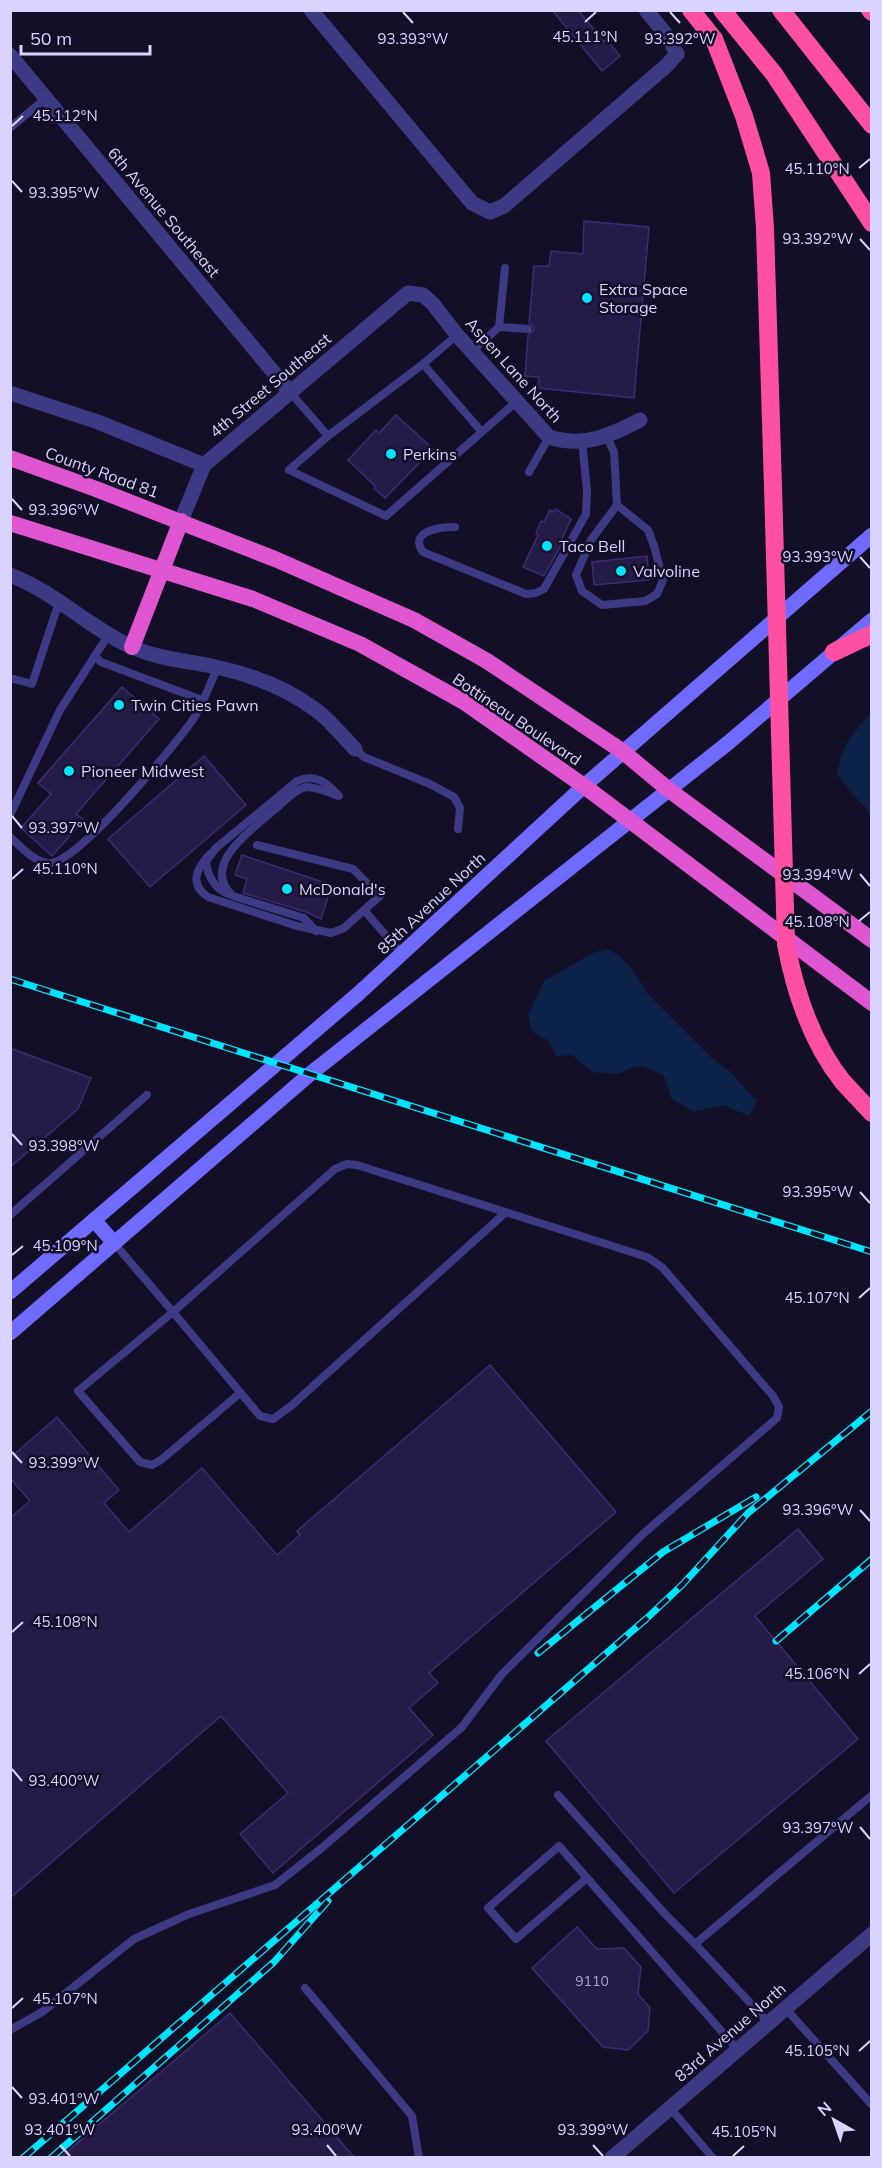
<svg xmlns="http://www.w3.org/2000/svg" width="882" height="2168" font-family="Mulish,sans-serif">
	<rect width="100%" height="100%" fill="#130f26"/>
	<g fill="#0c2248">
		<path d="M871 713V814L848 789 837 774C841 747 852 733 871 713Z"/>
		<polygon points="608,949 619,955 631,968 648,994 713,1059 728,1070 757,1101 749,1116 723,1105 694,1112 672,1099 664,1076 643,1066 630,1068 619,1074 593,1072 572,1055 557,1056 548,1041 532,1031 528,1015 544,981 595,952"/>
	</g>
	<g fill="#241b47" stroke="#3b2d73" stroke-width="1.5">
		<polygon points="552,10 578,10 604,42 606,39 620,56 602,71"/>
		<polygon points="584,221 649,227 634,398 538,388 539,377 525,376 528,335 534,330 533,326 529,323 534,266 549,266 551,251 583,254"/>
		<polygon points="396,415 433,449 385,498 374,488 375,486 348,460 376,430 379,433"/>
		<polygon points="556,509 571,519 562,539 564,540 544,576 523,567 538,535 536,533 541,521 544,522 550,510 554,512"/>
		<polygon points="647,556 649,580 594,585 592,562"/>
		<polygon points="122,687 159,719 76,814 84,820 52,856 21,828 51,794 38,783"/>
		<polygon points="204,756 246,805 150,887 108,839"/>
		<polygon points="242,855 332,885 321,919 306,912 243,893 247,879 235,875"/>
		<polygon points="10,1048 91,1078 78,1109 10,1167"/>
		<polygon points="490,1365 616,1512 429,1673 438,1683 409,1708 433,1735 273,1873 240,1834 288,1793 221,1716 10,1898 10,1518 30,1501 10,1478 10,1458 57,1417 119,1490 104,1503 129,1532 202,1468 277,1555 300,1535 297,1531"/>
		<polygon points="798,1529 823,1559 755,1616 858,1739 674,1893 546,1741"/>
		<polygon points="577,1927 597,1949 624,1948 641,1967 638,1994 650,2008 648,2031 628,2050 603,2047 532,1968"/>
		<polygon points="230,2013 354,2157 61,2157"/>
	</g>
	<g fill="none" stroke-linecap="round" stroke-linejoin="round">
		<g stroke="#3d3a85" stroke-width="8">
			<polyline points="10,128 46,98"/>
			<polyline points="499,327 528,329"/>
			<polyline points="472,351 499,327 505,268"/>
			<polyline points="423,364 481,431"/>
			<polyline points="290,392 328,436 423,364 457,335"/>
			<polyline points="328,436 289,470 386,516 516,402"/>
			<polyline points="607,437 614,452 617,505 591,540 576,575 582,591 602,605 645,601 657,594 663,580 654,546 648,530 617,505"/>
			<polyline points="529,472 549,437"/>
			<path d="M455 527C440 527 408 531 423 552L526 594 536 593 544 589 586 514 587 491 582 441"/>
			<polyline points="95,656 101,662 202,700"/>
			<polyline points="10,678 32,684 59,602"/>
			<polyline points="355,749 364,757 430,784 454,797 460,808 458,829"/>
			<polyline points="10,815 60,710 109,634"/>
			<path d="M10 837C21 847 33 861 48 863 74 868 174 746 192 721 203 705 209 685 218 667"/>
			<polyline points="257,845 353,869 380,896 364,910 402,954"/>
			<path d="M210 854C196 869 189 884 208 897L297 926 331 933 344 928 364 910"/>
			<path d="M228 894C215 889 207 875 206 861L216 848 297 781C315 774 326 781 338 795"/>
			<path d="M316 931 304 918 233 896C199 866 252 829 273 811 282 804 295 788 307 787 317 787 330 793 339 796"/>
			<polyline points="10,1215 147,1095"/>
			<polyline points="240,1393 161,1460 152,1465 140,1462 78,1391 173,1312 260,1416 273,1419 291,1406 505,1213"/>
			<polyline points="558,1795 665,1914 695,1944"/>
			<polyline points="587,1878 516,1939 488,1908 559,1846 738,2050"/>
			<polyline points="305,1988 412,2116 419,2158"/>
			<polyline points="786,2009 872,2105"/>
			<polyline points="769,2023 695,1944 872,1795"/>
			<polyline points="10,2030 42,2012 134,1939 189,1914 275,1885 323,1847 462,1727 502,1674 643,1534 777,1418 779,1407 773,1396 662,1267 647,1257 357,1165 347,1164 335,1169 173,1312 114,1243"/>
			<polyline points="670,2108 713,2158"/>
		</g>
		<g stroke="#3d3a85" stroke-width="15">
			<polyline points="311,10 472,203 490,212 504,206 666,66 677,54 668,37 646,10"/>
			<polyline points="10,55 290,392"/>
			<polyline points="612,2158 872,1934"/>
		</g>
		<g stroke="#3d3a85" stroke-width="15">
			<polyline points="10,393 98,422 204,465"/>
			<path d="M181 521 204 465 408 293 423 295 433 304 457 335 549 437C584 448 609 436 640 420"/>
			<path d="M10 575C55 592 89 628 132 647 158 659 188 661 216 667 252 675 287 688 316 710 330 720 342 736 355 749"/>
		</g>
		<g stroke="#6f6bff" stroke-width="15">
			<polyline points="94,1220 114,1243"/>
			<polyline points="10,1292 358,994 584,786 872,535"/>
			<polyline points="10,1333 310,1074 728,743 872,620"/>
		</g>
		<g stroke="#e055d1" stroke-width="16">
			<polyline points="10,458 96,489 275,559 414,620 487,661 622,751 669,790 872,940"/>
			<polyline points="10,523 253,599 360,644 464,702 584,786 872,1003"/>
			<polyline points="132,647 181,521"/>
		</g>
		<g stroke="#ff4fa3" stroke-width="18">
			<polyline points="691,10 714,39 744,116 761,173 765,228 773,487"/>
			<polyline points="722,10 774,74 872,223"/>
			<polyline points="781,10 872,125"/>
			<polyline points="870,10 872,12"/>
			<polyline points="834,652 872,634"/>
			<polyline points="843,1082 872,1113"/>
		</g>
		<g stroke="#00e5ff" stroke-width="7">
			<g id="rail">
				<polyline points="10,979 872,1252"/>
				<polyline points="776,1641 872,1559"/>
				<polyline points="538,1653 663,1552 756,1497"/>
				<polyline points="23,2158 646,1619 682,1585 748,1513 872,1411"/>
				<polyline points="51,2158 274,1962 328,1901"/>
			</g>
		</g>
		<use href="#rail" stroke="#130f26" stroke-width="4.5" stroke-dasharray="14" stroke-linecap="butt"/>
		<path stroke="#ff4fa3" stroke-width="18" d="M773 487 786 944C795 992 812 1043 843 1082"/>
	</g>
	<path fill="none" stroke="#d9d4ff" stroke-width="2" d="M403 12 413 23M670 12 680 23M585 22 596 12M12 126 23 116M859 168 870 159M12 181 22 192M860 239 870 250M12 499 22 510M860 557 870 568M12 816 22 828M860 874 870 886M12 879 23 869M859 921 870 912M12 1134 22 1145M860 1192 870 1203M12 1255 23 1246M859 1298 870 1288M12 1452 22 1463M860 1510 870 1521M12 1632 23 1622M859 1674 870 1664M12 1769 22 1781M860 1827 870 1839M12 2008 23 1998M859 2051 870 2041M12 2087 22 2098M60 2145 70 2156M327 2145 336 2156M593 2145 603 2156M733 2156 744 2146"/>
	<g fill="#00e5ff" stroke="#130f26" stroke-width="2">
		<circle cx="587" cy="298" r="6"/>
		<circle cx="391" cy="454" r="6"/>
		<circle cx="547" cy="546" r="6"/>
		<circle cx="621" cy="571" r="6"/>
		<circle cx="119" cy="705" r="6"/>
		<circle cx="69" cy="771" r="6"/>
		<circle cx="287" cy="889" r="6"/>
	</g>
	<g text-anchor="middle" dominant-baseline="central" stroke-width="5" stroke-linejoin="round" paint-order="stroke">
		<g font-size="14" fill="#aca6d1">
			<text x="592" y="1981">9110</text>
		</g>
		<g font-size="16" fill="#d9d4ff" stroke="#130f26">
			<text transform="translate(164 212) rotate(50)">6th Avenue Southeast</text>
			<text transform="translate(514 370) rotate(48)">Aspen Lane North</text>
			<text transform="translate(270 385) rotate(-40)">4th Street Southeast</text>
			<text transform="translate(102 472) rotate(20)">County Road 81</text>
			<text transform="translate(517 719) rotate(34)">Bottineau Boulevard</text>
			<text transform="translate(431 903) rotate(-43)">85th Avenue North</text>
			<text transform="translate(730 2032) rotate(-41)">83rd Avenue North</text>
		</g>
		<g font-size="16" fill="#d9d4ff" stroke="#130f26" text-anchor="start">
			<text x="599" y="289">Extra Space<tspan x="599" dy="18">Storage</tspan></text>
			<text x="403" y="454">Perkins</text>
			<text x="559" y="546">Taco Bell</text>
			<text x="633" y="571">Valvoline</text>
			<text x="131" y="705">Twin Cities Pawn</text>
			<text x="81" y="771">Pioneer Midwest</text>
			<text x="299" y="889">McDonald's</text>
		</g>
	</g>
	<g font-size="15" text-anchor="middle" fill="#d9d4ff" stroke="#130f26" stroke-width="5" stroke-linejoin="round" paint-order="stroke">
		<text x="585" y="42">45.111°N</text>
		<text x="413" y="44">93.393°W</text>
		<text x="680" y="44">93.392°W</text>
		<text x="65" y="121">45.112°N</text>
		<text x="817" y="174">45.110°N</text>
		<text x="64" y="198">93.395°W</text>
		<text x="818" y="244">93.392°W</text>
		<text x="64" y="515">93.396°W</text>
		<text x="818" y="562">93.393°W</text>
		<text x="64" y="833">93.397°W</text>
		<text x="65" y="874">45.110°N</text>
		<text x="818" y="880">93.394°W</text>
		<text x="817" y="927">45.108°N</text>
		<text x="64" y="1151">93.398°W</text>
		<text x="818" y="1197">93.395°W</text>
		<text x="65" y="1251">45.109°N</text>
		<text x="817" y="1303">45.107°N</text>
		<text x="64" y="1468">93.399°W</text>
		<text x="818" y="1515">93.396°W</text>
		<text x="65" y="1627">45.108°N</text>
		<text x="817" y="1679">45.106°N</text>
		<text x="64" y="1786">93.400°W</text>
		<text x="818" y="1833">93.397°W</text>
		<text x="65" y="2004">45.107°N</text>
		<text x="817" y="2056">45.105°N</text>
		<text x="64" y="2104">93.401°W</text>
		<text x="60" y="2135">93.401°W</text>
		<text x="327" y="2135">93.400°W</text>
		<text x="593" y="2135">93.399°W</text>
		<text x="744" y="2137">45.105°N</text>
	</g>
	<rect width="882" height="2168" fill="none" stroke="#d9d4ff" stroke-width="24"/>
	<g transform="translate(834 2120) rotate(320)" stroke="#130f26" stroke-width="4.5" paint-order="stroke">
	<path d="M0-4.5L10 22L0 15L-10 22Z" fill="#d9d4ff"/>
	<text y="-9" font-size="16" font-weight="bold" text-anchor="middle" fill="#d9d4ff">N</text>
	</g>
	<path d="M21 45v9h129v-9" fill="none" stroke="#d9d4ff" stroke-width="3"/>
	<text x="30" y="45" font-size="18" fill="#d9d4ff" stroke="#130f26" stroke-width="4.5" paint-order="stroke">50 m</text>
</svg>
